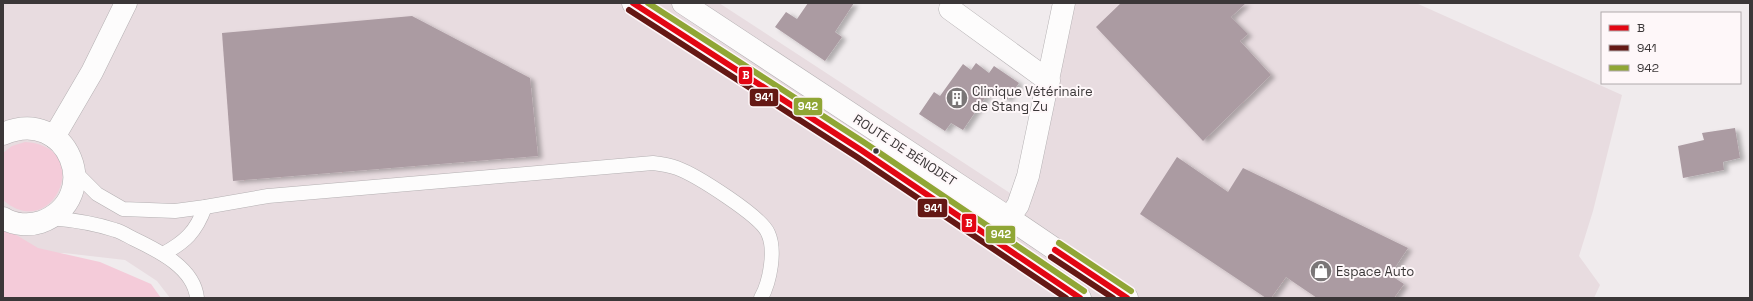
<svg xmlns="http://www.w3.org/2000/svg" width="1753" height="301" font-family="'Space Grotesk',sans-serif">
	<defs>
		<filter id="shadow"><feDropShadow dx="4.5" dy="2.5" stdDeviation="2" flood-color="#0004"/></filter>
	</defs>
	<rect width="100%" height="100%" fill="#f0ebed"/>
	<polygon fill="#e8dce0" points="3,3 719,3 1030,206 1073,3 1416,3 1622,95 1593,211 1579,256 1600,285 1594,298 170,298 157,281 125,260 64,253 25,253 3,248"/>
	<g fill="#f4cbd9">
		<path d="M25 142C96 146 53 244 3 200V153L12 146Z"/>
		<polygon points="3,227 38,248 100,262 151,284 161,298 3,298"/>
	</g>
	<g fill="#ab9ba2" filter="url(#shadow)">
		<polygon points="808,3 854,3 835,32 842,37 825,61 775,27 786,12 797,19"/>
		<polygon points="1121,3 1246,3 1231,17 1248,34 1240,41 1271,75 1203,141 1096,27"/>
		<polygon points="412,16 530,78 538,156 233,181 222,33"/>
		<polygon points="976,63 989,73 994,66 1019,83 1007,100 991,89 963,130 951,123 945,131 919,114 934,92 940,96 963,64 971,70"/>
		<polygon points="1735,128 1740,158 1723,162 1724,170 1683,178 1678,146 1704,140 1702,133"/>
		<polygon points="1177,157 1228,192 1243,168 1408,248 1390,275 1404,284 1394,298 1317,298 1286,277 1271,298 1266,298 1140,214"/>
	</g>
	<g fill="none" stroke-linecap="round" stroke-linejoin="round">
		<g stroke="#b4b0b2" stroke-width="15">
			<g id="lane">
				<path d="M75 172 97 194 123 209 175 211 205 207 268 196 653 163C662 164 669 165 677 168 696 175 761 216 768 233 776 250 770 282 761 298"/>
				<path d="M51 218C73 220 94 223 115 230 122 232 128 236 134 239 159 251 194 268 197 298"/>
				<path d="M163 254C185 242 196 232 205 207"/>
			</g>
		</g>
		<g stroke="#b4b0b2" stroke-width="23">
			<g id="street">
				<polyline points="950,9 1049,81"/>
				<path d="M3 134C68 105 105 198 41 222 29 226 14 225 3 218"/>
				<polyline points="54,137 92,72 126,3"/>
				<polyline points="866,151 898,160 993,223 1009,218"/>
				<polyline points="1009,218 1018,205 1028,176 1064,3"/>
			</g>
		</g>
		<g stroke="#b4b0b2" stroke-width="23">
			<g id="primary">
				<polyline points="633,3 861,150 1080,298"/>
				<polyline points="683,3 1009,218 1127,298"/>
			</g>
		</g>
		<use href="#lane" stroke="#fdfcfc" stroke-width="14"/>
		<use href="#street" stroke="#fdfcfc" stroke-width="22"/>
		<use href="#primary" stroke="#fdfcfc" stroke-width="22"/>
		<g stroke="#fef7f9" stroke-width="9">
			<g id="bus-1">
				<polyline points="633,3 861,150 1080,298"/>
				<polyline points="1055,250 1127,298"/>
			</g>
		</g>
		<g stroke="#fef7f9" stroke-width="9">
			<g id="bus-2">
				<polyline points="629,10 857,157 1066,298"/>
				<polyline points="1051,257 1113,298"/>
			</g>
		</g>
		<g stroke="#fef7f9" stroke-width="9">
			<g id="bus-3">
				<polyline points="648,3 865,143 1084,291"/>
				<polyline points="1059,243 1131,291"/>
			</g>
		</g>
		<use href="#bus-1" stroke="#e30613" stroke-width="6"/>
		<use href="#bus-2" stroke="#641814" stroke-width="6"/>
		<use href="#bus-3" stroke="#90a635" stroke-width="6"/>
	</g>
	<defs>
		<g id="building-disc" transform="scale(1.15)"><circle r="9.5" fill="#7a7677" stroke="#fef7f9"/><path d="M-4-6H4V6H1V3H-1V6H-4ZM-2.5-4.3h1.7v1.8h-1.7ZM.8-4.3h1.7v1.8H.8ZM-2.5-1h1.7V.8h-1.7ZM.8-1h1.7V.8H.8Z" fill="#fff"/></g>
		<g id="shop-disc" transform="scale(1.15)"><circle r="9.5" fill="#7a7677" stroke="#fef7f9"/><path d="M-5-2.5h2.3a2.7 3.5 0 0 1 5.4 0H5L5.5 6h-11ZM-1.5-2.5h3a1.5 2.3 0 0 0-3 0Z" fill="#fff"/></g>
	</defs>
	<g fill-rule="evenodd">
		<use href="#building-disc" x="957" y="98"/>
		<use href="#shop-disc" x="1321" y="271"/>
	</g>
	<circle fill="#3b3738" stroke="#fef7f9" stroke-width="1.5" cx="876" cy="151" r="3.5"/>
	<g text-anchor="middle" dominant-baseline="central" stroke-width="4" stroke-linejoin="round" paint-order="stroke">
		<g font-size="13" fill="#3b3738" stroke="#fef7f9" text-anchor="start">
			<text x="972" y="91">Clinique Vétérinaire<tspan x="972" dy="15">de Stang Zu</tspan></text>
			<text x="1336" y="271">Espace Auto</text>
		</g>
		<g font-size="13" fill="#3b3738" stroke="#fef7f9">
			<text transform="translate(905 150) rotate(33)">ROUTE DE BÉNODET</text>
		</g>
	</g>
	<g stroke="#fef7f9" stroke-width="1.5">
		<rect x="738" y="66" width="15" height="19" rx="4" fill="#e30613"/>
		<rect x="749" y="88" width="30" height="19" rx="4" fill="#641814"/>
		<rect x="793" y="97" width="30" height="19" rx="4" fill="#90a635"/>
		<rect x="917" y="198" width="31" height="20" rx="4" fill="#641814"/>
		<rect x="961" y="213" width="16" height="20" rx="4" fill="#e30613"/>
		<rect x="985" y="225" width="31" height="19" rx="4" fill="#90a635"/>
	</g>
	<g font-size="11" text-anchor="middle" font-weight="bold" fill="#fff">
		<text x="746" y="79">B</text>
		<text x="764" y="101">941</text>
		<text x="808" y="110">942</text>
		<text x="933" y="212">941</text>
		<text x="969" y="227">B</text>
		<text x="1001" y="238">942</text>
	</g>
	<rect width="1753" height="301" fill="none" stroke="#3b3738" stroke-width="8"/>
	<rect x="1601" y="12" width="140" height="72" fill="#fef7f9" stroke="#b0aaac"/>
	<rect x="1609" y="25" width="20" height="6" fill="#e30613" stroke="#b0aaac"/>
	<text x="1637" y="32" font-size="12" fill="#3b3738">B</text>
	<rect x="1609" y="45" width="20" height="6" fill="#641814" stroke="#b0aaac"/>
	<text x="1637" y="52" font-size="12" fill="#3b3738">941</text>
	<rect x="1609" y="65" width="20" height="6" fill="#90a635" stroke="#b0aaac"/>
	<text x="1637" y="72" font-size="12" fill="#3b3738">942</text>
</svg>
